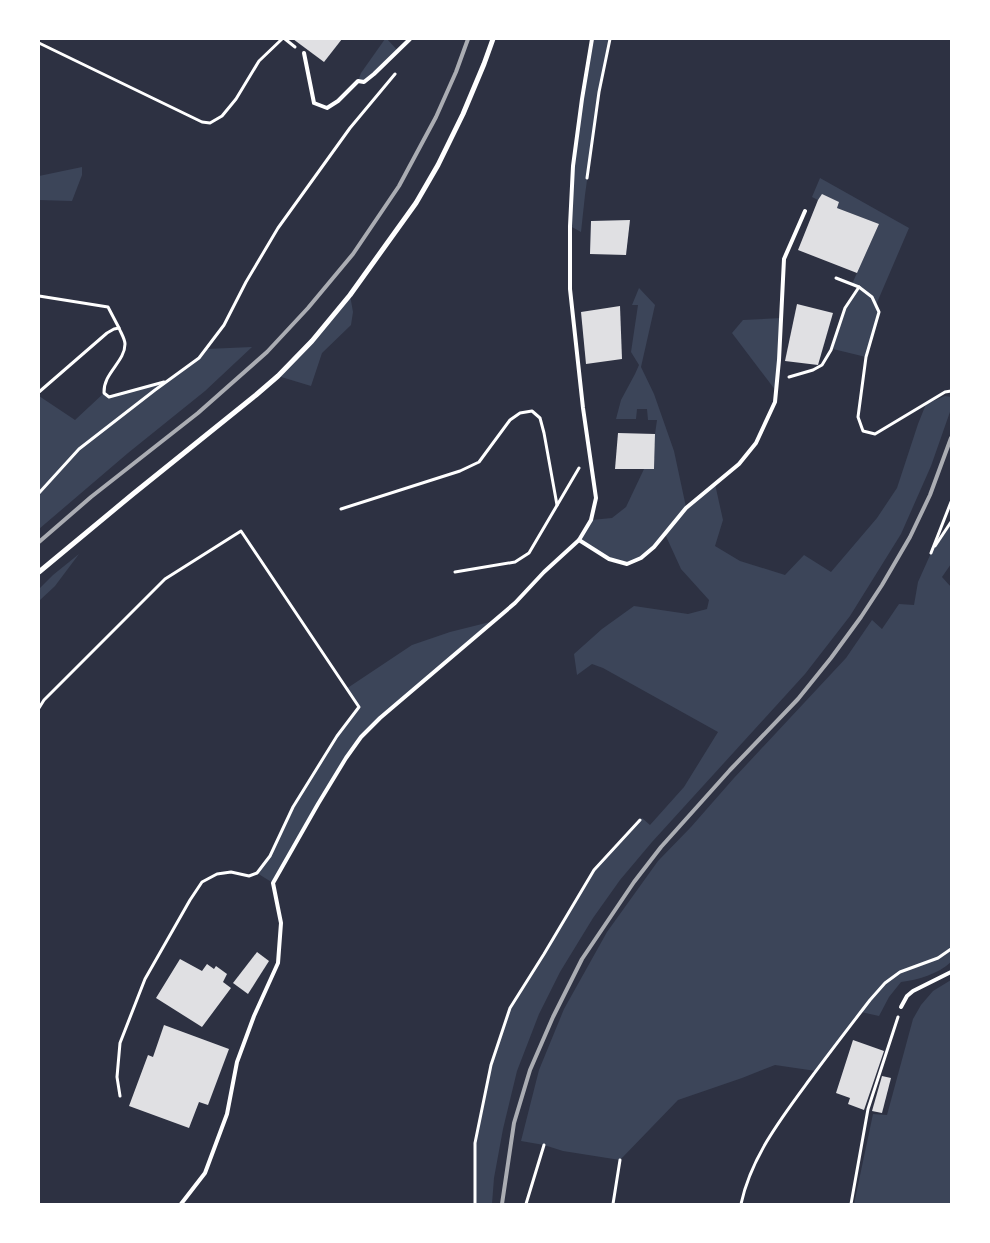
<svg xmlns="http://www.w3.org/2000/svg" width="990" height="1243" font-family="Poppins,sans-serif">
	<rect width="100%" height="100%" fill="#2d3142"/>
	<g fill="#3c4559">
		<polygon points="385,39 387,39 398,51 364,82 358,81 361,73"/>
		<polygon points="592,39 610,39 599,92 585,195 581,232 570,226 573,166"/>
		<polygon points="82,167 82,175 72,201 39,200 39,176"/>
		<polygon points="820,178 909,228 876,305 879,312 866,357 833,349 845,308 859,287 852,284 879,224 837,208 839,202 822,195 818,200 812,197"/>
		<polygon points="639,288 655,305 641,367 654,394 674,451 686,507 715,484 723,520 715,546 740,561 785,575 804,555 831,572 877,518 897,488 918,424 926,404 945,396 951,397 951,409 931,466 901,534 850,616 805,674 652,842 620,880 593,918 560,972 539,1014 517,1071 503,1129 494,1178 492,1204 475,1204 475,1143 491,1065 510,1008 594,870 642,818 650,825 684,787 718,732 603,668 592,664 577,675 574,654 602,629 634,606 688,614 707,609 709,600 681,569 665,534 641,558 627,564 609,559 579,540 591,520 612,518 626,507 644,469 654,468 655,434 657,420 648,420 647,409 637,409 636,419 616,419 621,400 635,374 639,365 631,352 638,305 632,305"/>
		<polygon points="350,295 353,312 351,325 322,353 311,386 278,376"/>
		<polygon points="782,318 776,391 732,333 743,320"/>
		<polygon points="252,347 205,391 128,453 39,529 39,396 75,420 104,393 109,397 167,381 199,358 206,349"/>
		<path d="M951 522V564L942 577 951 587V962C938 974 918 980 901 982L889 997 879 1016 861 1012 816 1071 775 1065 742 1078 678 1100 620 1160 563 1151 544 1145 521 1141 539 1070 564 1009 607 932 658 861 691 827 734 778 846 658 872 620 882 629 899 604 914 605 918 582 931 553Z"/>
		<polygon points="79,554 55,586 39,601 39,589 53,575"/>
		<polygon points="494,621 380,718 361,737 346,758 273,883 257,873 270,856 293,807 337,736 359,707 346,689 412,645 450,632"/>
		<polygon points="951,980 951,1204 854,1204 873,1114 887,1115 913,1019 921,1005 933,991"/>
	</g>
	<g fill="#e0e0e3">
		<polygon points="293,39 342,39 324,62"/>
		<polygon points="822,194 839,202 837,208 879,224 857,273 798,250 818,200"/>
		<polygon points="630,220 626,255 590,254 591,221"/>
		<polygon points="797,304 833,313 818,365 785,361"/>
		<polygon points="620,306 622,359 586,364 581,312"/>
		<polygon points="618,433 655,434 654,469 615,469"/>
		<polygon points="257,952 269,961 248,994 233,983"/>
		<polygon points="180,959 202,971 207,964 214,969 216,966 227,974 223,982 231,988 202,1027 156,998"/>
		<polygon points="164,1025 229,1049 208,1105 199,1102 189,1128 129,1106 148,1055 153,1057"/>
		<polygon points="853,1040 884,1051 864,1110 848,1104 850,1098 836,1093"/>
		<polygon points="882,1076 891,1078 882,1113 872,1111"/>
	</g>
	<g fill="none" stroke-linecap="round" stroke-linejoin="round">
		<g stroke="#fff" stroke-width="3">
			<polyline points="285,39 295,47"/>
			<polyline points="39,43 202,122 210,123 222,116 236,99 259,61 282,39"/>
			<polyline points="587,178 599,92 610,39"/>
			<polyline points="836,278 859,287 872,297 879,312 866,357 858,417 863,431 875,434 945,392 951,391"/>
			<polyline points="39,296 108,307 119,328"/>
			<polyline points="789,377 813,370 822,365 831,350 845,308 859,287"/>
			<path d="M39 392 107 333 114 329 119 328C121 333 125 339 125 344 125 362 103 373 104 393L109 397 164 382"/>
			<polyline points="39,493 79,449 155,390 199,358 224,325 246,282 278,228 350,128 395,74"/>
			<polyline points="341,509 460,471 479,462 510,420 520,413 532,411 540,418 544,433 557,505"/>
			<polyline points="935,546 951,522"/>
			<polyline points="931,553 951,502"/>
			<polyline points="455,572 515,562 529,553 579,468"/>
			<polyline points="39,708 44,700 165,579 241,531 359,707 337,736 293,807 270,856 257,873 249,876 231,872 217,874 202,882 190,900 145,979 120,1043 117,1077 120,1096"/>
			<polyline points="475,1204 475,1143 491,1065 510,1008 544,954 594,870 640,820"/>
			<polyline points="526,1204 544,1145"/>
			<polyline points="613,1204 620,1160"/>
			<path d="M741 1204C751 1157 782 1117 810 1079 830 1052 850 1026 870 1000L885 983 900 972 938 958 951 949"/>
			<polyline points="851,1204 868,1109 898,1017"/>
		</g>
		<g stroke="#fff" stroke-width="4">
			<polyline points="304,53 314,103 327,108 338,101 358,81 364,82 374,74 410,39"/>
			<polyline points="579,540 609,559 627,564 641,558 654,547 686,508 739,464 756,443 775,402 779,360 784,259 805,211"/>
			<polyline points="901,1007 907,996 913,991 951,972"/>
			<polyline points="181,1204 205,1173 227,1114 237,1062 254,1016 278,963 281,923 273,883 318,804 346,758 361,737 380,718 515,603 544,572 579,540 591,520 596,498 583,408 570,289 570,226 573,166 582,99 592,39"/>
		</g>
		<polyline stroke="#fff" stroke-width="5" points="39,572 133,494 256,395 278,376 312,341 350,295 416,203 438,165 463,114 484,64 493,39"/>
		<g stroke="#abadb3" stroke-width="4">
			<polyline points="39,542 91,497 198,413 267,352 308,308 353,254 399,186 436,117 456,72 468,39"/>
			<polyline points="502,1204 514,1123 530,1070 553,1017 582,959 634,882 661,847 730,770 798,699 831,658 861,617 882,585 910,537 930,495 951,438"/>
		</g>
	</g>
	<rect width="990" height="1243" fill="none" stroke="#ffffff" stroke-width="80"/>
</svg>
